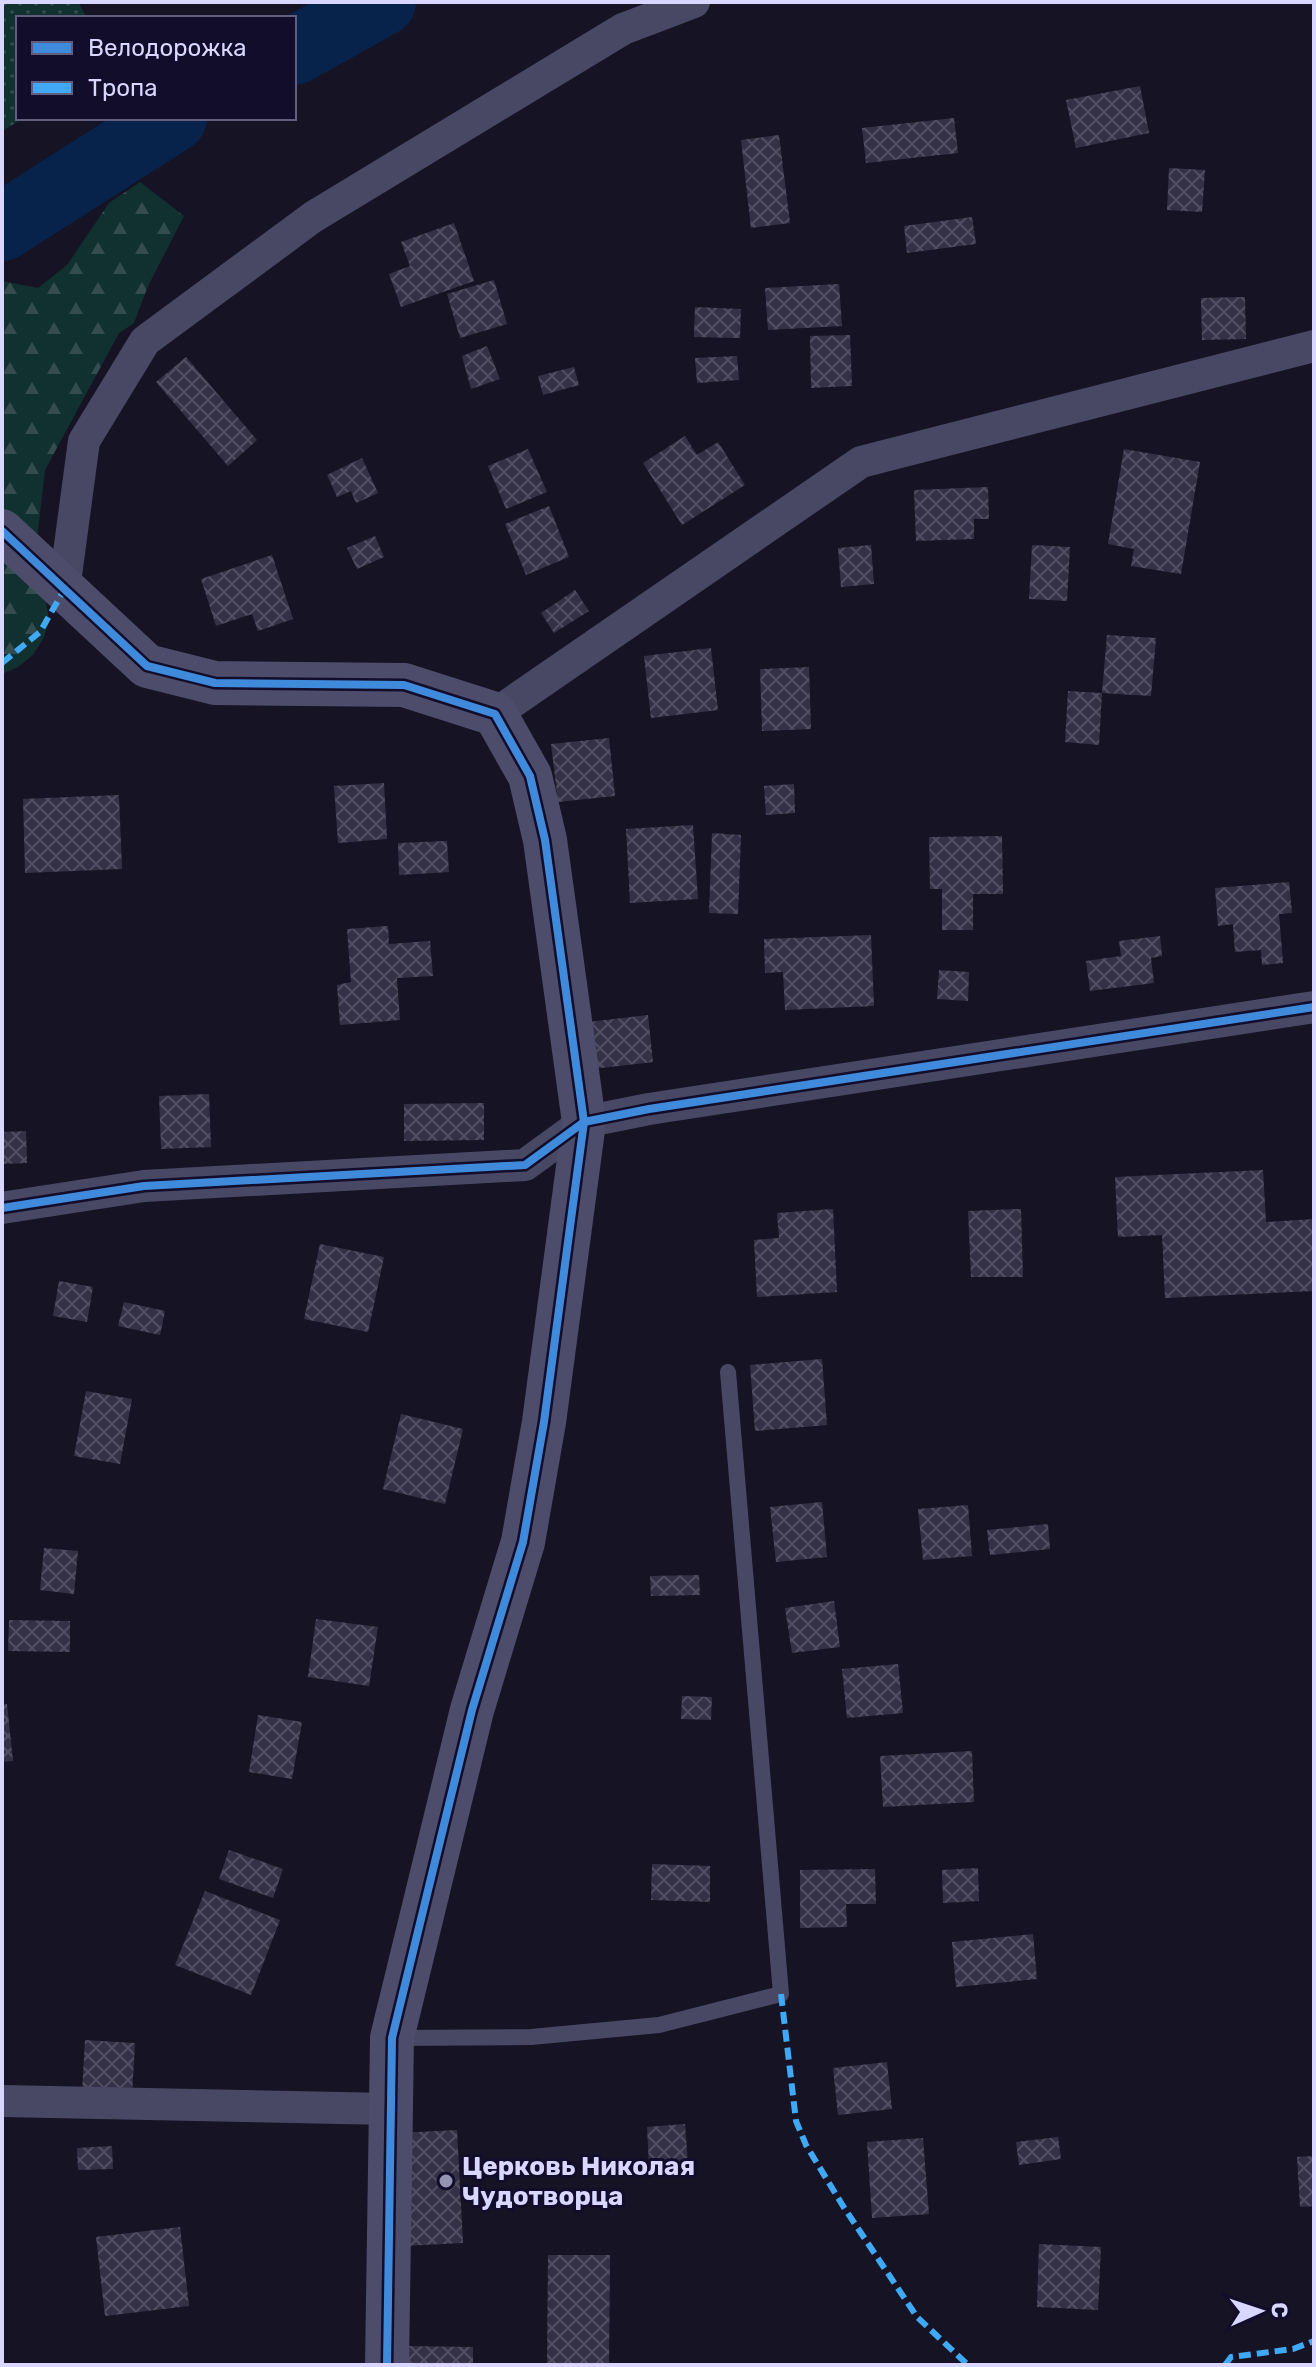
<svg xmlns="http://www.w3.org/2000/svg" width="1316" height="2367" font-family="Rubik,sans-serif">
	<defs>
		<pattern id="forest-firs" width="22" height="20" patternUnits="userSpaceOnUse" patternTransform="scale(2)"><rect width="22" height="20" fill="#113030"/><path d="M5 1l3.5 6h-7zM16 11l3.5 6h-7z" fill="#334d4f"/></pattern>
		<pattern id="park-dots" width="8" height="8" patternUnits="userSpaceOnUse" patternTransform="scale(2)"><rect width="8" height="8" fill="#113030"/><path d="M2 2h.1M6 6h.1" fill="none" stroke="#334d4f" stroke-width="1.8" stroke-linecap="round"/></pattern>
		<pattern id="building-cross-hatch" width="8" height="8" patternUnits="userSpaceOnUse" patternTransform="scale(2)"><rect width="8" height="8" fill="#343146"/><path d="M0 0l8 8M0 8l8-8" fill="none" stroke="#514e62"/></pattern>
	</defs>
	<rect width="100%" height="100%" fill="#161324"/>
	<polygon fill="url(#forest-firs)" points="140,182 184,216 148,286 134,323 119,333 45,470 37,539 49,622 43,639 33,655 18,667 2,674 2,281 38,288 67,265 109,203"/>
	<polygon fill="url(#park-dots)" points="2,2 78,2 87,18 18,18 18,118 24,118 2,131"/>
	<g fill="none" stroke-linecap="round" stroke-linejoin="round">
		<g stroke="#07234c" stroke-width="68">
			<polyline points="294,51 382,2"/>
			<polyline points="2,227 173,118"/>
		</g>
	</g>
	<g fill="url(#building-cross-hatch)">
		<polygon points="1140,86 1149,133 1076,148 1066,100"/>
		<polygon points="954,118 958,153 866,163 862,128"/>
		<polygon points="779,135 790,223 751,228 741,140"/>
		<polygon points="1169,168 1205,170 1202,212 1167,210"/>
		<polygon points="972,217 976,244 907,253 904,226"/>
		<polygon points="454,223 474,281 401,307 389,274 410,266 401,242"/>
		<polygon points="494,280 507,324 460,338 447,294"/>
		<polygon points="839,284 842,326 768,330 765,288"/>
		<polygon points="1245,297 1246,339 1202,340 1201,298"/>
		<polygon points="695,307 741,309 740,338 694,337"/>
		<polygon points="850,335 852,386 811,388 810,336"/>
		<polygon points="487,346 500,379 471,389 462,356"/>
		<polygon points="737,356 739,380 697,383 695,358"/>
		<polygon points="186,357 257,440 228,466 156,382"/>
		<polygon points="574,367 579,385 543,395 538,376"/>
		<polygon points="685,436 697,455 718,442 745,485 682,525 643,463"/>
		<polygon points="528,449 547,492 506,509 488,466"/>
		<polygon points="1124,449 1200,462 1181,574 1131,566 1134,549 1108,544"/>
		<polygon points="362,458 378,493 356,503 351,491 337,497 327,475"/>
		<polygon points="988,487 989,519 974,519 974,539 916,541 914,490"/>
		<polygon points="549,506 569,557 526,575 505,524"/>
		<polygon points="375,536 384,557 357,569 347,548"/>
		<polygon points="871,545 874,584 841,587 838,548"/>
		<polygon points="1032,545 1070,547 1067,601 1029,599"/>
		<polygon points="272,555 293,619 258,631 252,614 216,626 201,579"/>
		<polygon points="575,590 589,611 554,633 541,613"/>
		<polygon points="1107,635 1156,638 1151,696 1102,693"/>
		<polygon points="711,648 718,710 651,718 644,656"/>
		<polygon points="809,667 811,729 762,731 760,669"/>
		<polygon points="1068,691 1102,693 1099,745 1065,742"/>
		<polygon points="609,738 615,796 558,802 551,744"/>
		<polygon points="384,783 387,839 338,843 334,786"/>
		<polygon points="794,784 795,813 766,815 764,786"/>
		<polygon points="119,795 122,869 25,873 23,799"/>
		<polygon points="693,825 698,899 630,903 626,829"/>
		<polygon points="712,833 741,835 738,914 709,913"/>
		<polygon points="1002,836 1003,894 973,894 973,930 942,930 942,889 930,889 929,837"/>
		<polygon points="447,841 449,872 399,875 398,843"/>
		<polygon points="1289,882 1292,913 1279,914 1283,963 1262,965 1261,950 1235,952 1233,924 1218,926 1215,888"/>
		<polygon points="388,926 389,944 430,941 433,976 397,978 400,1020 340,1025 337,985 351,982 347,929"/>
		<polygon points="871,935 874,1006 785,1010 783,972 765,973 764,939"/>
		<polygon points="1160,936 1162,956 1151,958 1154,983 1090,991 1086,961 1121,956 1119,941"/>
		<polygon points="939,970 969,972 968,1001 937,999"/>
		<polygon points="648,1015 653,1062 593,1069 588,1022"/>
		<polygon points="209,1094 211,1147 161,1149 159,1096"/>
		<polygon points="484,1103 484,1140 404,1141 404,1104"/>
		<polygon points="26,1131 27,1163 2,1164 2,1132"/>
		<polygon points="1263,1170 1266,1222 1314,1219 1314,1291 1165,1298 1162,1235 1118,1237 1115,1177"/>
		<polygon points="833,1209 837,1292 757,1297 754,1240 779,1238 777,1213"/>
		<polygon points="1021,1209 1023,1277 971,1277 968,1211"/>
		<polygon points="320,1244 384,1257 368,1332 304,1319"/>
		<polygon points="59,1281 93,1287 87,1322 53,1316"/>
		<polygon points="124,1302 165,1311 160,1335 118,1326"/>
		<polygon points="822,1359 827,1425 755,1431 750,1365"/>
		<polygon points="86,1391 132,1399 120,1464 74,1456"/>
		<polygon points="401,1414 463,1429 445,1504 383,1489"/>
		<polygon points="822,1502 827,1557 776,1562 770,1507"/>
		<polygon points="968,1505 972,1556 923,1560 918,1509"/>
		<polygon points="1048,1524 1050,1549 990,1555 987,1530"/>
		<polygon points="44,1548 78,1551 74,1594 40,1590"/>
		<polygon points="699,1575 700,1595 651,1596 650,1576"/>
		<polygon points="834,1601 840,1647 792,1653 785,1608"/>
		<polygon points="316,1619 378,1627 369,1686 308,1677"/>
		<polygon points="9,1620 70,1621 70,1652 8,1651"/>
		<polygon points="898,1664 903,1713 847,1718 842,1669"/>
		<polygon points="682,1696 712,1697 711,1720 681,1719"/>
		<polygon points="2,1704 7,1704 13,1761 2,1762"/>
		<polygon points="258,1715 302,1722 292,1779 249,1772"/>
		<polygon points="972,1751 974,1802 883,1807 880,1756"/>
		<polygon points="229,1850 283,1869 273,1898 219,1879"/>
		<polygon points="652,1864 710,1866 710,1902 651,1900"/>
		<polygon points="978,1868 979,1901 943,1903 942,1870"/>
		<polygon points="875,1869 876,1904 846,1904 847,1927 800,1928 800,1870"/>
		<polygon points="205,1891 280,1920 251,1995 175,1965"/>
		<polygon points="1033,1934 1037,1979 956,1987 952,1942"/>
		<polygon points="85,2040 135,2043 132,2096 82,2093"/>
		<polygon points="887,2062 892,2109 838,2115 833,2068"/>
		<polygon points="685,2124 688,2164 649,2167 647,2127"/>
		<polygon points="457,2130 463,2243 404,2246 398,2133"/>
		<polygon points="1058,2137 1061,2159 1019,2165 1016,2142"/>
		<polygon points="923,2138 929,2214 872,2218 867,2142"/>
		<polygon points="112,2146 113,2169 78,2170 77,2148"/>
		<polygon points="1314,2156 1314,2206 1300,2207 1297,2157"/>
		<polygon points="180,2227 189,2306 105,2316 96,2237"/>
		<polygon points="1039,2244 1101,2247 1098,2310 1037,2307"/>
		<polygon points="548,2255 610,2255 609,2365 547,2365"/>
		<polygon points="406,2346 473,2347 473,2365 406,2365"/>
	</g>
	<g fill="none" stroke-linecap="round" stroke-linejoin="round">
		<polyline stroke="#484865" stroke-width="16" points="393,2038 531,2037 659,2025 781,1994 728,1372"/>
		<g stroke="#484865" stroke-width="32">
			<polyline points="64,590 84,441 145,341 313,217 623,29 694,2"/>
			<polyline points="495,714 861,462 1314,346"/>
			<polyline points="2,1208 144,1186 525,1165 584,1122 649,1109 1314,1007"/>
			<polyline points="2,2101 391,2109"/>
		</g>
		<polyline stroke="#4d4c6a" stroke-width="44" points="2,531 147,666 215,683 404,685 495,714 530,776 545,840 584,1122 544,1422 523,1542 472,1710 392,2038 387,2365"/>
		<g stroke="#3fa9f5" stroke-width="6" stroke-dasharray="12 6" stroke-linecap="butt">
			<polyline points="2,663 40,632 64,590"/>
			<polyline points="781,1994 796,2121 806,2145 843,2206 917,2317 968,2365"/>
			<polyline points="1225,2365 1231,2357 1293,2349 1314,2341"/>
		</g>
		<g stroke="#110d2a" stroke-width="13">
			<g id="cycleway">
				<polyline points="2,531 147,666 215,683 404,685 495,714 530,776 545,840 584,1122 544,1422 523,1542 472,1710 392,2038 387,2365"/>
				<polyline points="2,1208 144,1186 525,1165 584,1122 649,1109 1314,1007"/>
			</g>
		</g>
		<use href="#cycleway" stroke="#408adc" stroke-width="8"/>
	</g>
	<circle fill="#9592b2" stroke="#110d2a" stroke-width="3" cx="446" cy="2181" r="8"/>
	<g text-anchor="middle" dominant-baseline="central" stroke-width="6" stroke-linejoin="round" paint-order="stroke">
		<g font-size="26" font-weight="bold" fill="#d9d6ff" stroke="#110d2a" text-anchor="start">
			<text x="462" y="2166">Церковь Николая<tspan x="462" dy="30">Чудотворца</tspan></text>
		</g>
	</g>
	<rect width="1316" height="2367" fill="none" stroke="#d9d6ff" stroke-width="8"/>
	<rect x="16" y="16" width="280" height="104" fill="#110d2a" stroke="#615d7f" stroke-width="2"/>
	<rect x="32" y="42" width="40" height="12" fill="#408adc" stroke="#615d7f" stroke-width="2"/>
	<text x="88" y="56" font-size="24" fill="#d9d6ff">Велодорожка</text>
	<rect x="32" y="82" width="40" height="12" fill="#3fa9f5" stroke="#615d7f" stroke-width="2"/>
	<text x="88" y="96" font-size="24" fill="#d9d6ff">Тропа</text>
	<g transform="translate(1260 2311) rotate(87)" stroke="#110d2a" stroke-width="6" paint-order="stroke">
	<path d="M0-6L14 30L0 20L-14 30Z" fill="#d9d6ff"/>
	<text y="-12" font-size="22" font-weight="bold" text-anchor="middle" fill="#d9d6ff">С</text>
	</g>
</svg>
